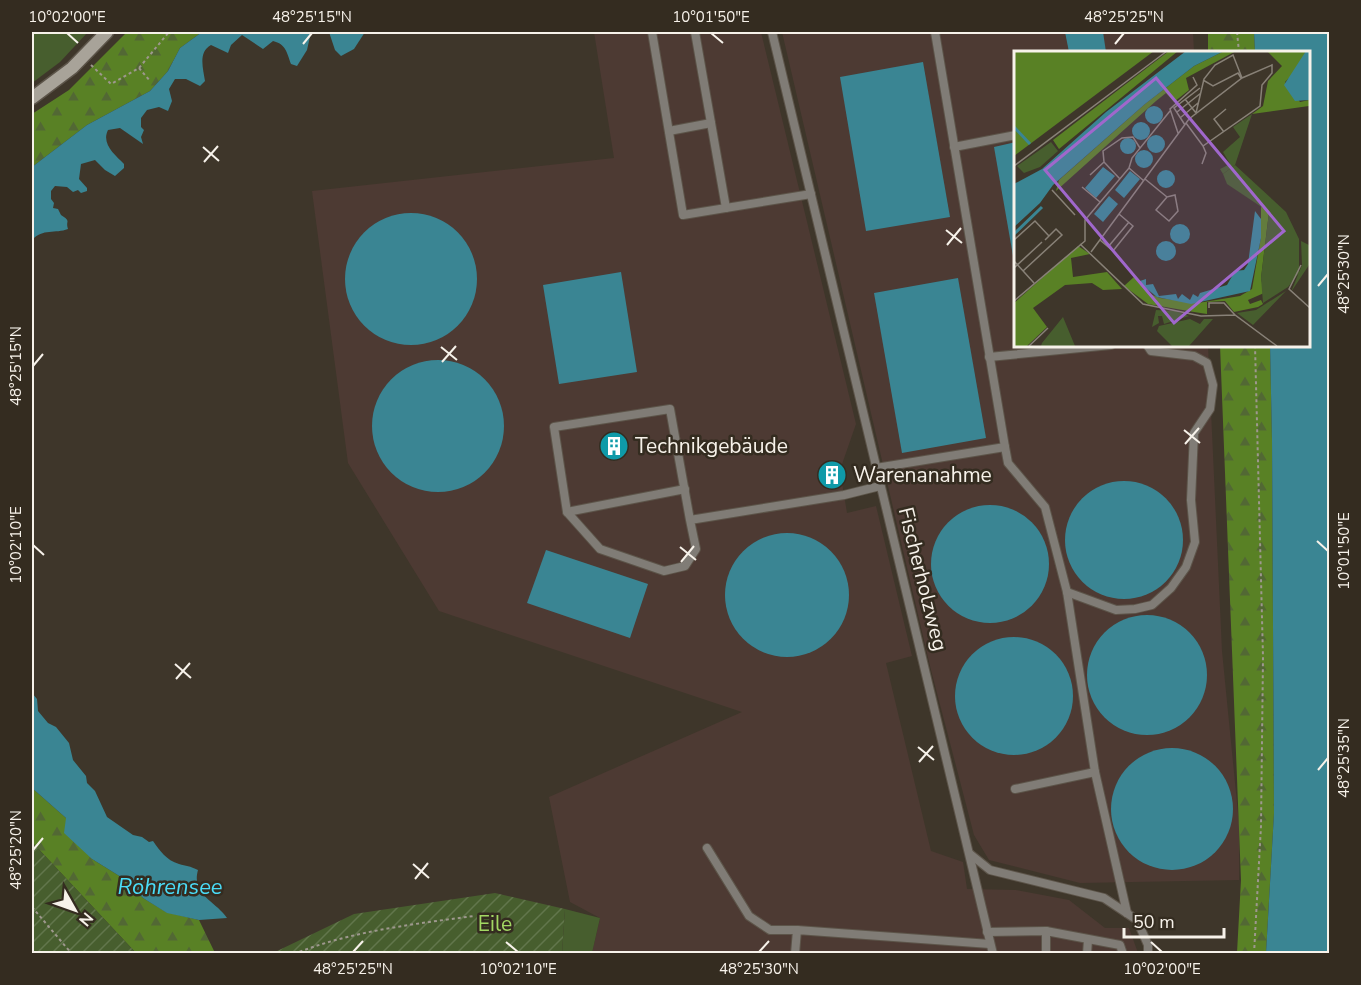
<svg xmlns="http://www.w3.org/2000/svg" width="1361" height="985" font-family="'Nunito Sans',sans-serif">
	<defs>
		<pattern id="forest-firs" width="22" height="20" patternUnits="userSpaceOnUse" patternTransform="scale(1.5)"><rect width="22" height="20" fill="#598125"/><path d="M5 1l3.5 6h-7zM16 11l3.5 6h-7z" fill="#526834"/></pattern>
		<pattern id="garden-furrows" width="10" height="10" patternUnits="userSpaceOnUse" patternTransform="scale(1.5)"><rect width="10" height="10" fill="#475e2e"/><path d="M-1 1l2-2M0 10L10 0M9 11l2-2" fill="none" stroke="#62764c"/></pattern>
	</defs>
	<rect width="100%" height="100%" fill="#3e362a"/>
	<g fill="#4d3a33">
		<polygon points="594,32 761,32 856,424 840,470 847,513 876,506 912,656 886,663 931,851 963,862 967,889 1016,890 1069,900 1105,928 1129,928 1138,953 592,953 600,918 570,902 549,797 742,712 439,611 348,463 312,191 614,158"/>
		<polygon points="782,32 1193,32 1194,52 1016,52 1016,345 1208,345 1222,651 1239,823 1239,880 1080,883 989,860 974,835 931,670"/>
	</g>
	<g fill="#475e2e">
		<polygon points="32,32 88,32 60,62 32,83"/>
		<polygon points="565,909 600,918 592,953 562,954"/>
	</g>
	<g fill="url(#forest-firs)">
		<polygon points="127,32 202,32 180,48 168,71 150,91 87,125 32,167 32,114 69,90"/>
		<polygon points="1208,32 1254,32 1255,52 1208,52"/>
		<polygon points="1220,345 1270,345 1272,441 1274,813 1266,953 1237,953 1241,880"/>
		<polygon points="32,788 66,818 92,859 121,877 143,898 166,912 199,920 215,953 136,953 32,842"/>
	</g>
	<g fill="url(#garden-furrows)">
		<polygon points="32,842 136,953 32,953"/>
		<polygon points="495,893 565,909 562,953 273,953 354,914"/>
	</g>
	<g fill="#3a8593">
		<path d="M202 32H311L307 50 297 66 291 64C287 53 286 44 273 41L263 49 242 35 231 45 228 53 211 45C198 52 203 68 205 81L200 86 186 79H175L169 89 172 101 168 111 159 107 147 110 141 118V127L144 130 141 137 143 144 120 128 108 130C101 144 115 155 124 164V168L115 176 105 170 95 160 81 164 79 179 87 188V191L81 193 78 190 73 192 67 187 55 186 51 191V199L54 203 53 208 58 209 61 215C72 222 65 220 68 229 55 234 43 228 32 240V167L87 125 150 91 168 71 180 48Z"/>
		<polygon points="329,32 365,32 354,49 341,56 335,50"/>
		<polygon points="1065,32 1103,32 1106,52 1069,52"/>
		<polygon points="1254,32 1329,32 1329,953 1266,953 1274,813 1272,441 1270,345 1308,345 1308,52 1255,52"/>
		<polygon points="923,62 950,217 866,231 840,77"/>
		<polygon points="1016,142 1016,273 994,147"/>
		<circle cx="411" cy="279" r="66"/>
		<polygon points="621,272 637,372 559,384 543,285"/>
		<polygon points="958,278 986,438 902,453 874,293"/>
		<circle cx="438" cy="426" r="66"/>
		<circle cx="1124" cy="540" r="59"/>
		<circle cx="990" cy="564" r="59"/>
		<circle cx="787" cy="595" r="62"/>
		<polygon points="546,550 648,584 630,638 527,603"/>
		<circle cx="1147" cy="675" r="60"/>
		<circle cx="1014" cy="696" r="59"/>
		<path d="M32 693 37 699 38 711 48 723 56 727 69 743 73 760 86 776 87 783 95 791 107 817 133 835 142 837 149 842 153 841C160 851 166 860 179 864 186 866 190 866 198 870 191 895 216 901 227 918L199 920 167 913 143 898 121 877 92 859 64 833 66 818 32 788Z"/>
		<circle cx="1172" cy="809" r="61"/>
	</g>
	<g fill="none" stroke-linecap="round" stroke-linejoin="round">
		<g stroke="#5c5449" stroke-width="10">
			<g id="lane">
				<polyline points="652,32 683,215 811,194"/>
				<polyline points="695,32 726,208"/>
				<polyline points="772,32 993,954"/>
				<polyline points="669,131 711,123"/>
				<polyline points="954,147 1016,135"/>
				<polyline points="989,357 1111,345"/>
				<polyline points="1005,447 1008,463 1045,507 1067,592 1095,772 1127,913"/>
				<polyline points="876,468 1005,447 935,32"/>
				<polyline points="567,512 685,489"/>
				<polyline points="690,520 670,409 554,427 567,512 600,549 664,571 685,566 696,549 690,520 844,495 880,486"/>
				<polyline points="1067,592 1116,610 1135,609 1152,605 1171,588 1186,567 1195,542 1191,500 1194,433 1210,409 1213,385 1207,363 1194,356 1151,351 1147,345"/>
				<polyline points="1015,789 1095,772"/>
				<polyline points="707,848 749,916 770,930 797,930"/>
				<polyline points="970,854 990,870 1104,898 1137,920 1148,945 1148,954"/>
				<polyline points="987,932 1046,931 1120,945 1123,954"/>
				<polyline points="795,954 797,930 990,944"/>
				<polyline points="1046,954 1046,931"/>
				<polyline points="1087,954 1088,940"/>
			</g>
		</g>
		<g stroke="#5c5449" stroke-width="15">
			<polyline id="secondary" points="32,98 72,68 107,32"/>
		</g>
		<g stroke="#9e988e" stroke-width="2" stroke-dasharray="3 3" stroke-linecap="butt">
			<polyline points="1237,32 1239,52"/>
			<polyline points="91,65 111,84 139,68 169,32"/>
			<polyline points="139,68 150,81"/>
			<polyline points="32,907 72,954"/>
			<path d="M294 954C351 931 414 924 474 916"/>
			<polyline points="1254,954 1261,826 1263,657 1255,345"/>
		</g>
		<use href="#lane" stroke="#807c76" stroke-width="8"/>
		<use href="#secondary" stroke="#a8a399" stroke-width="12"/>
	</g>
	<path fill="none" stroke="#f7f2ea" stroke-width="2" d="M67 33 78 43M711 33 723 43M303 44 312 33M1115 44 1124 33M203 147 219 161M204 162 218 146M946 230 962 243M947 245 961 228M1318 286 1328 274M441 347 457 360M442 362 456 346M33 366 43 354M1184 430 1200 443M1185 444 1199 428M1317 541 1328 551M33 545 44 555M680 547 696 560M681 562 694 546M175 664 191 678M176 679 190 663M918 747 934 760M919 762 933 746M1318 770 1328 758M33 850 43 838M413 864 429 878M415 879 428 863M506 942 518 952M1151 942 1162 952M353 952 363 941M759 952 769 941"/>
	<defs>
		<g id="building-disc" transform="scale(1.5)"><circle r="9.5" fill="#0f9aa8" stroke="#342c20"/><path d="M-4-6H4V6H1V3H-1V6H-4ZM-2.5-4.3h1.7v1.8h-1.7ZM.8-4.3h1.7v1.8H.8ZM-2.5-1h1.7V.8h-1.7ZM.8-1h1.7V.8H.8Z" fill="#fff"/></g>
	</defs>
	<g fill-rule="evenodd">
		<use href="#building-disc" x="614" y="446"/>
		<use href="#building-disc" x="832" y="475"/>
	</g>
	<g text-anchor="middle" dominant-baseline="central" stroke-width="5" stroke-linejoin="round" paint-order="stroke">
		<g font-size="21" fill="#f7f2ea" stroke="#342c20" text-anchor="start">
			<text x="635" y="446">Technikgebäude</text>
			<text x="853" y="475">Warenanahme</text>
		</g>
		<g font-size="21" fill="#f7f2ea" stroke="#342c20">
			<text transform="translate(923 579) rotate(76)">Fischerholzweg</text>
		</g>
		<g font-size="21" fill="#a2d863" stroke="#342c20">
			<text x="495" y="924">Eile</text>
		</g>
		<g font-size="22" font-style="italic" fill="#4adcf7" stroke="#342c20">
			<text x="170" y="887">Röhrensee</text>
		</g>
	</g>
	<g transform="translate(1014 51)">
		<rect width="296" height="296" fill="#3e362a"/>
		<path d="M238 63 221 114 209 123 206 118 216 113 209 101 226 86 219 76ZM287 190 295 194V214L277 241 288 214ZM272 240 239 274 223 262 242 259ZM142 259 161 260 175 265 150 273 148 265H144L145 272 138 276ZM49 266 61 295H27L28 292Z" fill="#475e2e"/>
		<path d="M0 0H140L0 105ZM155 0H164L45 98 39 89ZM210 0H222L172 27 175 39 160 51 152 42 142 50 42 140 45 129 131 53 180 15ZM253 0H292L283 19 271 31 286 51 295 49V55L238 63 249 55 254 30 268 15ZM247 155 255 161 247 227 250 242 234 249 236 253 247 249 249 253 244 256 220 261 211 250 193 251V263L180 261 134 253 110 235 120 226 136 243 146 247 184 252 226 245 238 238 247 186ZM64 195 76 203 57 207 59 226 93 221 108 238 89 239 78 232 51 234 19 257 33 276 13 295H0V252Z" fill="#598125"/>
		<path d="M37 91 44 100 26 116 10 122 3 115ZM221 114 272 161 285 188V222L274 236 249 252 247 227 255 161 213 133 209 123ZM176 268 186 273 190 268H199L175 295H158L143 280 145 275Z" fill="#475e2e"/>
		<path d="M172 0H210L180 15 131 53 39 134 26 152 0 176V133L28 118 92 61ZM292 0H295V49L281 50 270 34ZM131 64a9 9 0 1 1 18 0a9 9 0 1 1-18 0ZM118 80a9 9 0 1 1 18 0a9 9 0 1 1-18 0ZM133 93a9 9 0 1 1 18 0a9 9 0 1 1-18 0ZM106 95a8 8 0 1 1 16 0a8 8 0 1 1-16 0ZM121 108a9 9 0 1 1 18 0a9 9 0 1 1-18 0ZM89 116 101 125 82 147 71 137ZM143 128a9 9 0 1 1 18 0a9 9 0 1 1-18 0ZM116 120 126 128 110 147 101 139ZM95 145 104 153 89 171 80 163ZM241 160 247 168V187L236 240 177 253 143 246 127 233 126 230 132 228V234L139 233 145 245 162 243 164 248 168 243 176 249 179 243 184 246 186 242 213 234 221 220 230 219 234 213ZM156 183a10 10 0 1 1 20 0a10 10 0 1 1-20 0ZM142 200a10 10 0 1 1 20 0a10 10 0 1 1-20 0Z" fill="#3a8593"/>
		<path fill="none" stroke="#3a8593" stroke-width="3" d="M0 76 16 93M0 183 28 156"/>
		<path fill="none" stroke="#888177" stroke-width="1.5" d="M189 29 199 35 224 22 227 27M171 48 182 62 190 28 201 14 219 4 228 27M163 61 187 42M166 67 184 52M171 74 160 57 186 37M210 81 200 68 212 58M164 82 156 58 183 34 179 26M90 111 106 128M188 113 192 102 189 95M0 115 153 0M115 117 118 107 156 60M76 124 90 111 89 100 108 87 119 86 126 97M131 128 153 146 161 144 164 160 155 170 142 159 153 146M68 136 86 151M38 139 61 164M0 189 21 170 35 185M86 189 99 200 119 175 105 163M66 193 129 253 187 265 221 264 263 295M94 196 115 171M77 201 175 68 228 27 258 14V22L248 34 246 55 189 95 172 72M0 210 20 232M287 214 275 238 296 257M0 217 28 191M9 220 48 184 42 178 31 189M0 250 71 190V169L115 117 130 130M195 257V252H210L221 264M15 295 34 277"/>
		<path fill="#a067cc" fill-opacity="0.15" stroke="#a067cc" stroke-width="3" d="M142 27 270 180 160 272 31 119Z"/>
		<rect width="296" height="296" fill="none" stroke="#f7f2ea" stroke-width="3"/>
	</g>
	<rect width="1361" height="985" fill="none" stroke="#342c20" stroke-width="66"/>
	<g transform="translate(75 910) rotate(130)" stroke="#342c20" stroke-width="4.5" paint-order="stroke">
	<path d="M0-4.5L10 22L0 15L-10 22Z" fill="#f7f2ea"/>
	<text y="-9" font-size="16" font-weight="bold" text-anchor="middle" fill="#f7f2ea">N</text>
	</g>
	<path d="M1124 928v9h100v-9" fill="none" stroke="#f7f2ea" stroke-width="3"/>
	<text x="1133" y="928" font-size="18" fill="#f7f2ea" stroke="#342c20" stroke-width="4.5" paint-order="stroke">50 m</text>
	<rect x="33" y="33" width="1295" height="919" fill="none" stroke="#f7f2ea" stroke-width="2"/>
	<g font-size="15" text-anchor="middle" fill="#f7f2ea">
		<text x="67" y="22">10°02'00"E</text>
		<text x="312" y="22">48°25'15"N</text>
		<text x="711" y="22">10°01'50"E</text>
		<text x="1124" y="22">48°25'25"N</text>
		<text transform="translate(1344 274) rotate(-90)" y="5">48°25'30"N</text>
		<text transform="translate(16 366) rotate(-90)" y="5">48°25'15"N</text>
		<text transform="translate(16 545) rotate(-90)" y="5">10°02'10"E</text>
		<text transform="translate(1344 551) rotate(-90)" y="5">10°01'50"E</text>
		<text transform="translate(1344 758) rotate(-90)" y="5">48°25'35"N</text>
		<text transform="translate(16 850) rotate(-90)" y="5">48°25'20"N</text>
		<text x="353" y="974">48°25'25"N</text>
		<text x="518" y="974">10°02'10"E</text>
		<text x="759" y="974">48°25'30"N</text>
		<text x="1162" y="974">10°02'00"E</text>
	</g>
</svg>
